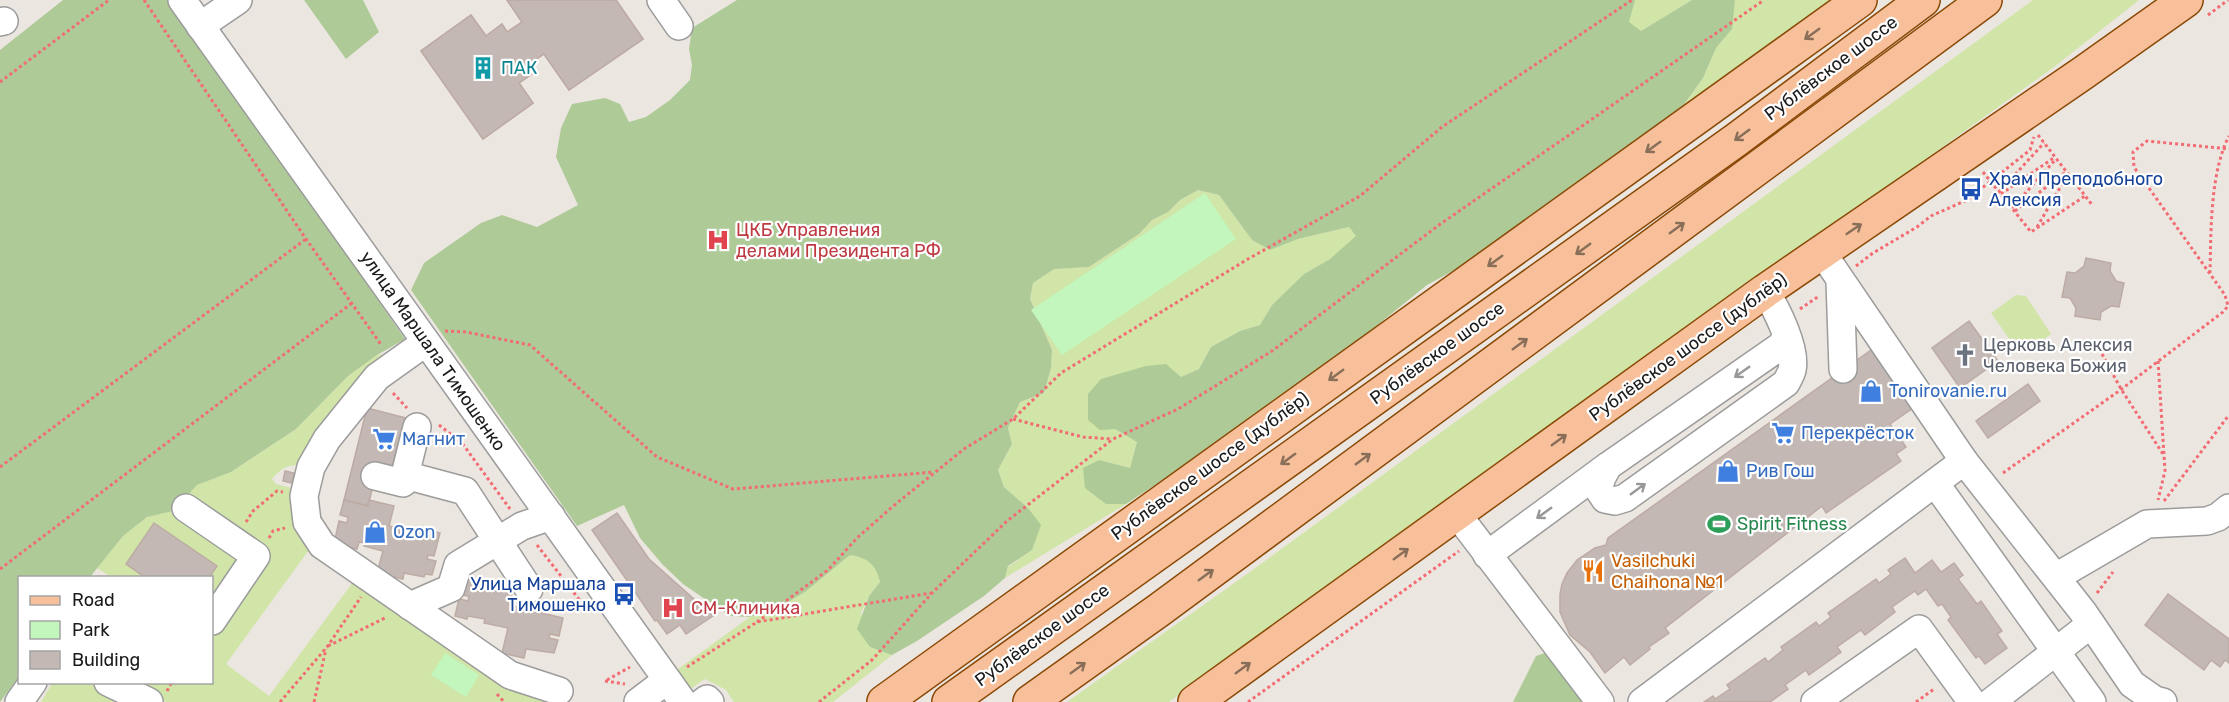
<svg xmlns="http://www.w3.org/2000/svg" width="2229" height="702" font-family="Rubik,sans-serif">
	<rect width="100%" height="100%" fill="#ece6e0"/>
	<g fill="#d0e5a7">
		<polygon points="1635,0 1692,0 1641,31 1628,22"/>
		<polygon points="1735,0 1831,0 1680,110 1703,78 1716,48 1731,30"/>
		<polygon points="2033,0 2139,0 2054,67 1169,702 1067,702 1254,569"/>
		<polygon points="1198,190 1219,195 1252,240 1270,250 1298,239 1349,227 1357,237 1330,259 1304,274 1272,305 1260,325 1240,331 1211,347 1199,369 1181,377 1115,429 1137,442 1130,468 1099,460 1106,504 1126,504 1005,578 1008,567 1032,550 1028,508 1004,487 998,470 1012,444 1008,428 1020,402 1044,393 1051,368 1052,350 1030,299 1033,283 1054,269 1089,267 1139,234 1152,220 1168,212 1180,200"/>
		<polygon points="2016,295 2026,296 2051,334 2028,351 2017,350 1991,313"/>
		<path d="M386 354 385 359 356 381 357 390 303 465C288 465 282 467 272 479L276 484 300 490 314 543 226 664 269 696 353 582 563 702H166L125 683 212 682V578L111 577 97 568 123 536 147 517 173 511 197 485 231 472 296 429 348 376 377 355Z"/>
		<path d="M850 555C870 558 876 562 880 582L869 596 861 613 870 647 892 655 833 702H734L726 690 705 679 687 691 674 672 750 617 776 609 805 592Z"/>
		<polygon points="53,682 92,683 133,702 41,702"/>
	</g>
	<g fill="#aeca97">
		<polygon points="63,0 169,0 405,339 377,355 348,376 296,429 231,472 197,485 173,511 147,517 123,536 90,577 20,578 19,677 0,702 0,50"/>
		<polygon points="304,0 363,0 379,32 346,59"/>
		<path d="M737 0H1635L1629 22 1641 31 1692 0H1735L1732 29 1716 48 1703 78 1680 110 1471 261 1427 285 1292 394 1126 504H1106L1085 488 1083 468 1099 460 1130 468 1137 442 1115 429 1100 430 1088 420V394L1101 379 1146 366 1166 364 1181 377 1199 369 1211 347 1240 331 1260 325 1272 305 1304 274 1330 259 1356 236 1349 227 1298 239 1270 250 1252 240 1219 195 1198 190 1180 200 1168 212 1152 220 1139 234 1089 267 1054 269 1033 283 1030 299 1052 350 1051 368 1044 393 1020 402 1008 428 1012 444 998 470 1004 487 1028 508 1041 525 1032 550 1008 566 1005 578 984 596 917 641 892 655 870 647 857 629 869 596 880 582C876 564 868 558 850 555L805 592 776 609 750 617 730 616 683 584 663 565 640 538 624 505 577 526 411 290 424 263 481 223 502 215 537 227 578 205 556 157 561 128 572 104 605 98 620 104 629 122 646 117 670 100 690 80 692 65 689 49 692 28Z"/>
		<polygon points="1548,652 1586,702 1513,702 1536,656"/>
	</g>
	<g fill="#c2f6bd">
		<polygon points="1205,193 1236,239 1062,355 1031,310"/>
		<polygon points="445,653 479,675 466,697 431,675"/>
	</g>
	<g fill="#c3b8b4" stroke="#bdaba4" stroke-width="1.5">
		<polygon points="507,0 543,0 537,4 562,41 594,19 591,15 582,21 567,0 616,0 643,39 569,90 544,54 529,64 535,72 519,83 533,103 483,139 421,51 471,15 486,36 502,24 507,32 522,22"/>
		<polygon points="507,0 616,0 643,39 569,90 544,54 529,64 535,72 519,83 533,103 483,139 421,51 471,15 486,36 502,24 507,32 522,22"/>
		<polygon points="2086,258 2111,263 2110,271 2116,281 2124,283 2119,307 2111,306 2101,312 2100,320 2075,316 2076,308 2070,298 2062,297 2067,272 2075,273 2084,266"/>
		<polygon points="1969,321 1998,361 1960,388 1932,348"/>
		<polygon points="1871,350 1913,408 1890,424 1906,447 1896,454 1901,461 1826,513 1822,506 1665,628 1669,633 1649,647 1650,649 1630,665 1624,657 1605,673 1590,652 1570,635 1560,612 1560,594 1562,584 1567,573 1577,560 1595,548 1606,545 1608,538"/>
		<polygon points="2028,384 2040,401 1988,438 1976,421"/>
		<polygon points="367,408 410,419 397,470 378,465 368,506 344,500"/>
		<polygon points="285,471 294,473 292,483 283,481"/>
		<polygon points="344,500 368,506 369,500 394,506 389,526 401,529 400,534 416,537 418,527 440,533 434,556 428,555 427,559 436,561 432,575 425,574 424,577 404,573 403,579 377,573 383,551 364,546 365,543 359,542 357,549 334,544 339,521 347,523 348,517 340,515"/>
		<polygon points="617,513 649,559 713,616 686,634 680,625 667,634 657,620 655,621 592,530"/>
		<polygon points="154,523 217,566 209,578 146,578 126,564"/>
		<polygon points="1905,558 1915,573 1932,560 1941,572 1954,563 1963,575 1958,579 1977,604 1981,601 2002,631 1997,634 2007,648 1985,664 1979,656 1976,658 1948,620 1951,617 1942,604 1938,606 1926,589 1918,595 1915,591 1892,607 1895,612 1865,635 1861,630 1837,647 1841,652 1809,675 1806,670 1785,685 1788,689 1770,702 1704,702 1713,696 1715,699 1730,689 1727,685 1765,658 1768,662 1783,650 1781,647 1816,622 1819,626 1831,617 1828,613 1876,579 1879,583 1891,574 1888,570"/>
		<polygon points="465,578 485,582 484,587 502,591 503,587 513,590 509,605 563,618 559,636 550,634 549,638 558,640 554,653 526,649 524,658 502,653 508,628 484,623 485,619 468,616 467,619 455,616 459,599 468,601 469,596 461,595"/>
		<polygon points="2168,594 2229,639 2229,663 2225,660 2220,667 2211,660 2204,670 2145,625"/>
	</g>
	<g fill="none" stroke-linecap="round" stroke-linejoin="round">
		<g stroke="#9c9c9c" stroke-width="30">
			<g id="minor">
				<polyline points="182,0 683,702"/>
				<polyline points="661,0 679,26"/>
				<polyline points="0,22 4,21"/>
				<polyline points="200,26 238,0"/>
				<polyline points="1821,251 1964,461 2083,612 2132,684 2155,700 2163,702"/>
				<polyline points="1840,281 1843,369"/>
				<path d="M1765 291C1776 308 1797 349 1792 370 1791 374 1788 379 1786 383L1625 498 1615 501 1605 499 1599 490 1601 479 1608 466 1782 345 1786 336"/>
				<polyline points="426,342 377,377 327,439 311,467 304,496 307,522 322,545 510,675 559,691"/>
				<polyline points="405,475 465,491 529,589"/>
				<polyline points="375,476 403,483 417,427"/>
				<polyline points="1935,483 2092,702"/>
				<polyline points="186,508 256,556 212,621"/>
				<polyline points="1457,514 1600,702"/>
				<polyline points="1487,555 1608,466"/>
				<polyline points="2056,577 2147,524 2207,521 2218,517 2229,508"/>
				<polyline points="410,606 451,588 458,565 522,526 551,516"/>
				<polyline points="108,682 149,702"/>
				<polyline points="19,702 33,682"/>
				<polyline points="638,702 667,680"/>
				<polyline points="703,702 707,699 710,702"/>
				<polyline points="1642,702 1964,461"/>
				<polyline points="1815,702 1919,629 1972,702"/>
				<polyline points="1991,702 2091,624"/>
			</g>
		</g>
		<g stroke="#8b4907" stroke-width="36">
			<g id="major">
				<polyline points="884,702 1860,0"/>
				<polyline points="949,702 1736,140 1923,0"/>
				<polyline points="1030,702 1159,610 1985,0"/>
				<polyline points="1195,702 1765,291 2083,73 2186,0"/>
			</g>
		</g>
		<g stroke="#f36b73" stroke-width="3" stroke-dasharray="3 3" stroke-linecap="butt">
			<polyline points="144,0 306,239 382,346"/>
			<polyline points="2208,15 2228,0"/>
			<polyline points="0,82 109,0"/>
			<polyline points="2038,135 2093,206"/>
			<polyline points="1983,172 2031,232 2085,196"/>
			<polyline points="1999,192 2044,143"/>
			<polyline points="2001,194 2055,157"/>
			<polyline points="2012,208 2056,159"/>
			<polyline points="2015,211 2066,172"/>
			<polyline points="2037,227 2068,174"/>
			<polyline points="1856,266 1873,253 1917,227 1931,216 1967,200 2030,150 2034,137"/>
			<path d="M2210 273C2211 231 2210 173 2229 136"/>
			<polyline points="1800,309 1819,296"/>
			<polyline points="445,331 466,332 530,345 657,457 733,489 934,472"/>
			<polyline points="2102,354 2121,389 2163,454"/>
			<polyline points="2158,361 2165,471 2158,500"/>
			<polyline points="393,393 407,408"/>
			<polyline points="1013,419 1083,437 1112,439"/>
			<polyline points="439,425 462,443 510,509"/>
			<polyline points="0,467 306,239"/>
			<polyline points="2003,473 2119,391 2223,312 2228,306 2225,295 2134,167 2133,152 2147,141 2229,149"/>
			<polyline points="2164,501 2229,415"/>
			<polyline points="246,522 253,511 277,491 283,492"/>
			<polyline points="269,538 273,531 285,528"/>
			<polyline points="537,545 588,611"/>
			<polyline points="0,569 352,303"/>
			<polyline points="2097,593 2113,572"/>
			<polyline points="757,622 828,570 857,538 892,507 964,449 1013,419 1061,373 1248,259 1360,196 1442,127 1632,0"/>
			<polyline points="328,646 387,617"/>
			<polyline points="687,667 757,622 931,593"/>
			<polyline points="607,680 630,667"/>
			<polyline points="605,681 625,684"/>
			<polyline points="167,691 172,682"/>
			<polyline points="497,694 504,702"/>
			<polyline points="280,702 327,647 361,597"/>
			<polyline points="314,702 326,649"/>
			<polyline points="819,702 872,660 932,593 1007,521 1113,439 1178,409 1272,351 1439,225 1764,0"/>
			<polyline points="1248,702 1459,551"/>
			<polyline points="1916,702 1934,689"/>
		</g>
		<use href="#minor" stroke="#fff" stroke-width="27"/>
		<use href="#major" stroke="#f7c09a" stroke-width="33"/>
	</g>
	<defs><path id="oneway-shaft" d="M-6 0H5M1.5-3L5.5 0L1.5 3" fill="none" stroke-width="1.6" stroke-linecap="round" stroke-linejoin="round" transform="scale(1.5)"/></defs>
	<g stroke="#896e5a">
		<use href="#oneway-shaft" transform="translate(1812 34) rotate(144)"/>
		<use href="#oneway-shaft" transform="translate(1742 135) rotate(144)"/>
		<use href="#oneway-shaft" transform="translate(1653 147) rotate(144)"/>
		<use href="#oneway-shaft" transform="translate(1677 228) rotate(-36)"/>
		<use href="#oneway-shaft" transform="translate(1854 229) rotate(-34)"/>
		<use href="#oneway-shaft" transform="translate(1583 249) rotate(144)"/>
		<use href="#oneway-shaft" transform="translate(1495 261) rotate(144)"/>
		<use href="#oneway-shaft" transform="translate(1520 344) rotate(-36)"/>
		<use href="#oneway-shaft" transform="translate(1336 375) rotate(144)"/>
		<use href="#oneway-shaft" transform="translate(1559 440) rotate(-36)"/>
		<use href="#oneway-shaft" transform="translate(1288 459) rotate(144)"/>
		<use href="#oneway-shaft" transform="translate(1363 459) rotate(-36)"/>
		<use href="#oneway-shaft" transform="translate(1401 554) rotate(-36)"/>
		<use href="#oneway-shaft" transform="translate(1206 575) rotate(-36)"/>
		<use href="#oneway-shaft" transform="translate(1078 668) rotate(-36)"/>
		<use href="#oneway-shaft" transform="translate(1243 668) rotate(-36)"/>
	</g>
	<g stroke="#989898">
		<use href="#oneway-shaft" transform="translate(1742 372) rotate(145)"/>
		<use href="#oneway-shaft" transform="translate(1638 489) rotate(-36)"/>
		<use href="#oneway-shaft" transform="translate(1544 513) rotate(144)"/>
	</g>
	<defs>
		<g id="building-bare" transform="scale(1.8)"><path d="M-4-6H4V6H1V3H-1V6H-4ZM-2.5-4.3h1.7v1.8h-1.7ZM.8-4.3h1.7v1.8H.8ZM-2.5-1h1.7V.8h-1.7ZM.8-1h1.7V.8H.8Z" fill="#0f9aa8" stroke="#fff" stroke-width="2.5" paint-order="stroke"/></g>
		<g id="bus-bare" transform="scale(1.8)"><path d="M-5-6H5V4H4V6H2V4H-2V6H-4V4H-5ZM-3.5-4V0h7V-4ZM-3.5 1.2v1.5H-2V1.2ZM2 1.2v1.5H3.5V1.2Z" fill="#1a4fb4" stroke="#fff" stroke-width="2.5" paint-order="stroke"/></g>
		<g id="hospital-bare" transform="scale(1.8)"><path d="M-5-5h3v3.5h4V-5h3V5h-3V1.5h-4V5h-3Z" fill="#e0444e" stroke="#fff" stroke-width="2.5" paint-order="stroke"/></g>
		<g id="church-bare" transform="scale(1.8)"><path d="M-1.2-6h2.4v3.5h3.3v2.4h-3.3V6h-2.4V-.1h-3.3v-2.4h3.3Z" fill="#6b7280" stroke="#fff" stroke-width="2.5" paint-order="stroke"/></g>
		<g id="shop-bare" transform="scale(1.8)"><path d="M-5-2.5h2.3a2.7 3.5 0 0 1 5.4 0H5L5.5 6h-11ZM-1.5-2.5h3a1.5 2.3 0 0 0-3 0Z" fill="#3f7fe0" stroke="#fff" stroke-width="2.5" paint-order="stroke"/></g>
		<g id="supermarket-bare" transform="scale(1.8)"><path d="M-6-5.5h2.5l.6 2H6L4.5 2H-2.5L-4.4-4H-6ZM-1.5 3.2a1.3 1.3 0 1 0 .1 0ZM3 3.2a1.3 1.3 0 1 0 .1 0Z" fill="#3f7fe0" stroke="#fff" stroke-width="2.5" paint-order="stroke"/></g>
		<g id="stadium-bare" transform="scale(1.8)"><path d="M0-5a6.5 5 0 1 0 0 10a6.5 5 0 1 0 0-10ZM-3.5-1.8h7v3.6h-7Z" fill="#2e9e5b" stroke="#fff" stroke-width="2.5" paint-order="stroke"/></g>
		<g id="restaurant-bare" transform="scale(1.8)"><path d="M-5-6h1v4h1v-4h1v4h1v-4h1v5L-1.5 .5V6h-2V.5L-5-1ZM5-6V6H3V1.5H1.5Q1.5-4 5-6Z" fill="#e8710a" stroke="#fff" stroke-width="2.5" paint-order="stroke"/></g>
	</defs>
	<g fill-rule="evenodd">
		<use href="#building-bare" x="483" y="68"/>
		<use href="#bus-bare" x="1971" y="189"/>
		<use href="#hospital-bare" x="718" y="240"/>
		<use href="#church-bare" x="1965" y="355"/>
		<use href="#shop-bare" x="1871" y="391"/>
		<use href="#supermarket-bare" x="1783" y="433"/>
		<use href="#supermarket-bare" x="384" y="439"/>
		<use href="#shop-bare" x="1728" y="471"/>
		<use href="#stadium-bare" x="1719" y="524"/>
		<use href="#shop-bare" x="375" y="532"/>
		<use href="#restaurant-bare" x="1593" y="571"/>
		<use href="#bus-bare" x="624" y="594"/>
		<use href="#hospital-bare" x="673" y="608"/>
	</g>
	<g text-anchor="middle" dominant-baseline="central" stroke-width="4.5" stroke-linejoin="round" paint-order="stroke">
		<g font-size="18" fill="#0d838f" stroke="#fff" text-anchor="start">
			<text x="501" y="68">ПАК</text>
		</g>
		<g font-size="18" fill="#1b1b1b" stroke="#fff">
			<text transform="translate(1831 68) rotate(-37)">Рублёвское шоссе</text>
			<text transform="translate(1688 347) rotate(-36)">Рублёвское шоссе (дублёр)</text>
			<text transform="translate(433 351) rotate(55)">улица Маршала Тимошенко</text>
			<text transform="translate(1437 353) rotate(-36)">Рублёвское шоссе</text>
			<text transform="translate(1210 466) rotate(-36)">Рублёвское шоссе (дублёр)</text>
			<text transform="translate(1042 635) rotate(-36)">Рублёвское шоссе</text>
		</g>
		<g font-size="18" fill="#164399" stroke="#fff" text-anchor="start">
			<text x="1989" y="179">Храм Преподобного<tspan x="1989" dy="21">Алексия</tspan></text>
			<text x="606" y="584" text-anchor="end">Улица Маршала<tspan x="606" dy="21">Тимошенко</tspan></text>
		</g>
		<g font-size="18" fill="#be3a42" stroke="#fff" text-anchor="start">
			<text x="736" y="230">ЦКБ Управления<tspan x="736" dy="21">делами Президента РФ</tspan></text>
			<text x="691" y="608">СМ-Клиника</text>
		</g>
		<g font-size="18" fill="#5b616d" stroke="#fff" text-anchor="start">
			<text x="1983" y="345">Церковь Алексия<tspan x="1983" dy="21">Человека Божия</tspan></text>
		</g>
		<g font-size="18" fill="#366cbe" stroke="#fff" text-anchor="start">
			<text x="1889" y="391">Tonirovanie.ru</text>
			<text x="1801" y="433">Перекрёсток</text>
			<text x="402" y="439">Магнит</text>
			<text x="1746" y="471">Рив Гош</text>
			<text x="393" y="532">Ozon</text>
		</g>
		<g font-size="18" fill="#27864d" stroke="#fff" text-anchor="start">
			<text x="1737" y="524">Spirit Fitness</text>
		</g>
		<g font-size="18" fill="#c56008" stroke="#fff" text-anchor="start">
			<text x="1611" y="561">Vasilchuki<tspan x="1611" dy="21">Chaihona №1</tspan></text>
		</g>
	</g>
	<rect x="18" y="576" width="195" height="108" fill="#ffffff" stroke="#a4a4a4" stroke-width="1.5"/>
	<rect x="30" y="596" width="30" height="9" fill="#f7c09a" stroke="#a4a4a4" stroke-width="1.5"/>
	<text x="72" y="606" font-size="18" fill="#1b1b1b">Road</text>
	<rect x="30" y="621" width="30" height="18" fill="#c2f6bd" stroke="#a4a4a4" stroke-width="1.5"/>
	<text x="72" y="636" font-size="18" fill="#1b1b1b">Park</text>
	<rect x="30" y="651" width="30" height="18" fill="#c3b8b4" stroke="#a4a4a4" stroke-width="1.5"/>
	<text x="72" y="666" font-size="18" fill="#1b1b1b">Building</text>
</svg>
